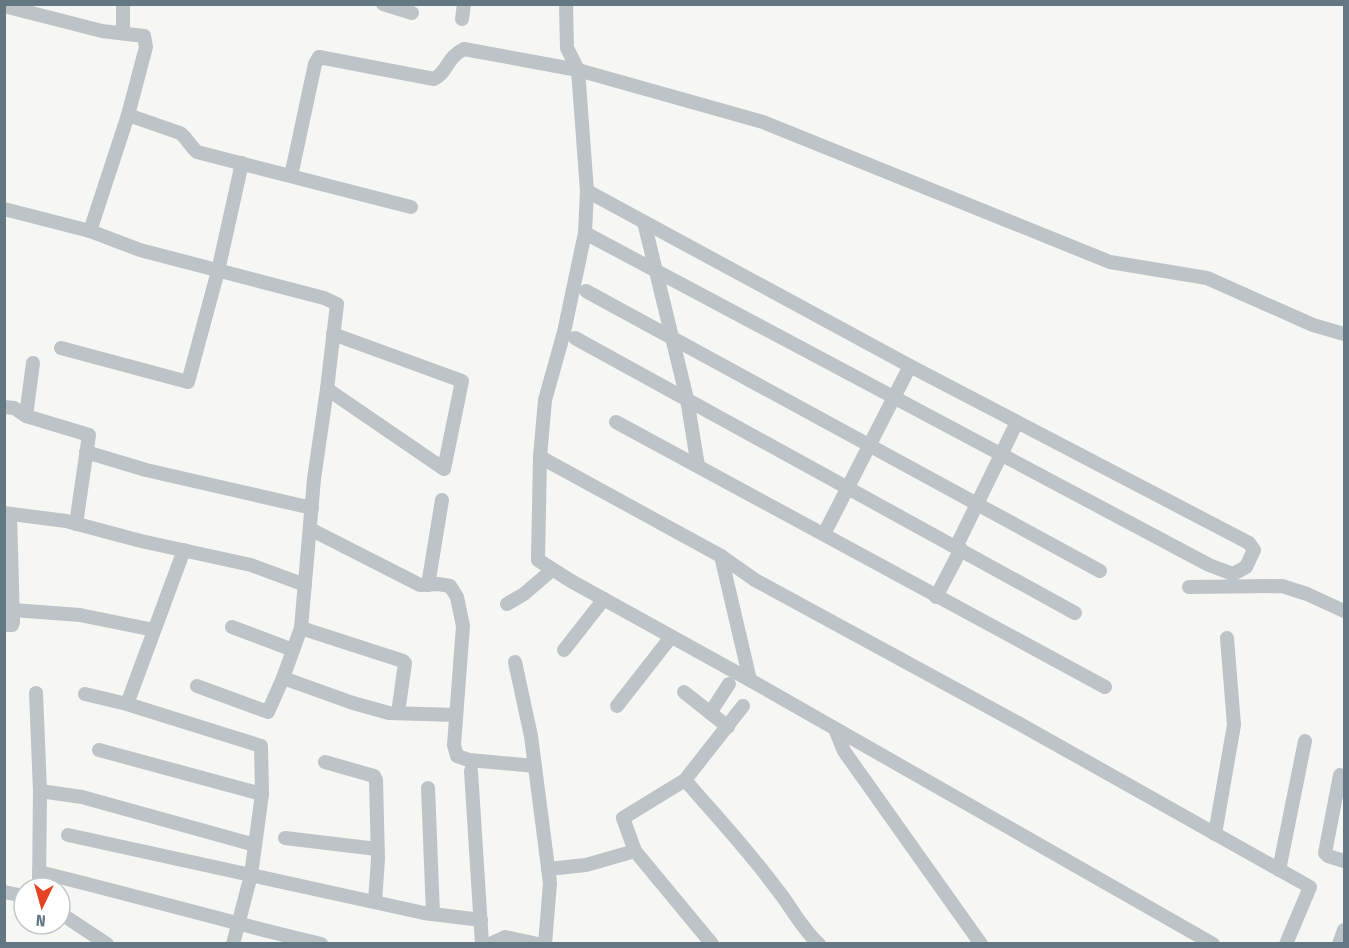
<svg xmlns="http://www.w3.org/2000/svg" width="1349" height="948" font-family="'Fira Sans Condensed',sans-serif">
	<rect width="100%" height="100%" fill="#f6f6f2"/>
	<g fill="none" stroke-linecap="round" stroke-linejoin="round">
		<g stroke="#bec3c7" stroke-width="14">
			<polyline points="383,4 412,13"/>
			<polyline points="566,4 567,48 578,70 587,191 585,233 564,332 545,400 540,457 538,560 571,581 750,680 1213,944"/>
			<polyline points="4,6 102,31 144,36 146,47 128,115 90,231"/>
			<polyline points="462,19 464,4"/>
			<polyline points="123,33 123,4"/>
			<path d="M128 115 180 133C187 138 190 146 197 152L411 207"/>
			<path d="M291 176 315 64 319 57 434 79C448 72 446 58 464 49L578 70 763 122 1110 262 1207 278 1313 325 1344 334"/>
			<polyline points="4,209 90,231 140,250 324,298 337,304 327,389 314,479 301,628 283,678 268,712 197,686"/>
			<polyline points="644,222 687,399 698,466"/>
			<polyline points="585,233 1209,565 1233,574 1246,567 1254,550 1249,543 910,366 587,191"/>
			<polyline points="586,291 1100,571"/>
			<polyline points="575,338 1075,613"/>
			<polyline points="61,348 188,382 218,271 242,163"/>
			<polyline points="327,389 444,469 462,381 333,334"/>
			<polyline points="4,407 14,408 26,416 89,435 76,524"/>
			<polyline points="26,416 33,363"/>
			<polyline points="616,422 1105,687"/>
			<polyline points="86,452 146,470 312,508"/>
			<polyline points="540,457 721,556 755,580 1018,723 1310,887 1286,944"/>
			<polyline points="4,513 66,521 141,541 251,565 305,585"/>
			<polyline points="310,529 420,585 438,584 450,586 457,597 463,626 454,745 457,756 469,760 535,766"/>
			<polyline points="824,534 910,366"/>
			<polyline points="956,547 1017,422"/>
			<polyline points="721,556 750,680"/>
			<polyline points="428,585 442,500"/>
			<polyline points="1189,587 1282,586 1307,594 1344,611"/>
			<polyline points="936,597 961,549"/>
			<polyline points="507,604 524,594 552,570"/>
			<polyline points="13,610 80,615 154,630"/>
			<polyline points="4,625 12,625 13,622 10,514"/>
			<polyline points="232,627 293,650"/>
			<polyline points="301,628 403,661 405,663 398,713"/>
			<polyline points="564,650 604,599"/>
			<polyline points="515,662 531,736 550,883 545,944"/>
			<polyline points="283,678 353,703 389,713 456,715"/>
			<polyline points="684,692 728,727"/>
			<polyline points="36,693 40,791 39,888"/>
			<polyline points="85,694 127,704 261,746 262,794 251,875 233,944"/>
			<polyline points="127,704 184,550"/>
			<polyline points="617,706 671,637"/>
			<polyline points="710,713 729,684"/>
			<polyline points="835,729 844,751 981,944"/>
			<polyline points="99,750 262,794"/>
			<polyline points="325,762 374,776 376,780 378,859 375,901"/>
			<polyline points="471,771 482,944"/>
			<polyline points="1340,775 1325,853 1328,856 1344,861"/>
			<path d="M685 780C716 816 748 850 776 888 791 906 801 928 819 944"/>
			<polyline points="428,788 433,914"/>
			<polyline points="40,791 82,797 255,845"/>
			<polyline points="1215,834 1234,725 1227,638"/>
			<polyline points="68,835 424,913 481,920"/>
			<polyline points="285,838 377,849"/>
			<polyline points="548,869 586,865 635,851"/>
			<polyline points="1279,870 1305,741"/>
			<path d="M39 872C134 895 227 922 321 944"/>
			<polyline points="4,892 24,896"/>
			<polyline points="60,913 107,944"/>
			<polyline points="490,944 505,937 538,944"/>
			<polyline points="712,944 635,851 623,818 685,780 743,706"/>
			<polyline points="1339,944 1344,930"/>
		</g>
	</g>
	<rect width="1349" height="948" fill="none" stroke="#647884" stroke-width="12"/>
	<g transform="translate(42 906) rotate(185)"><circle r="28" fill="#ffffff" stroke="#c1c9ce" stroke-width="1.5"/>
	<path d="M0-4.5L10 22L0 15L-10 22Z" fill="#e64322"/>
	<text y="-9" font-size="16" font-weight="bold" text-anchor="middle" fill="#647884">N</text>
	</g>
</svg>
